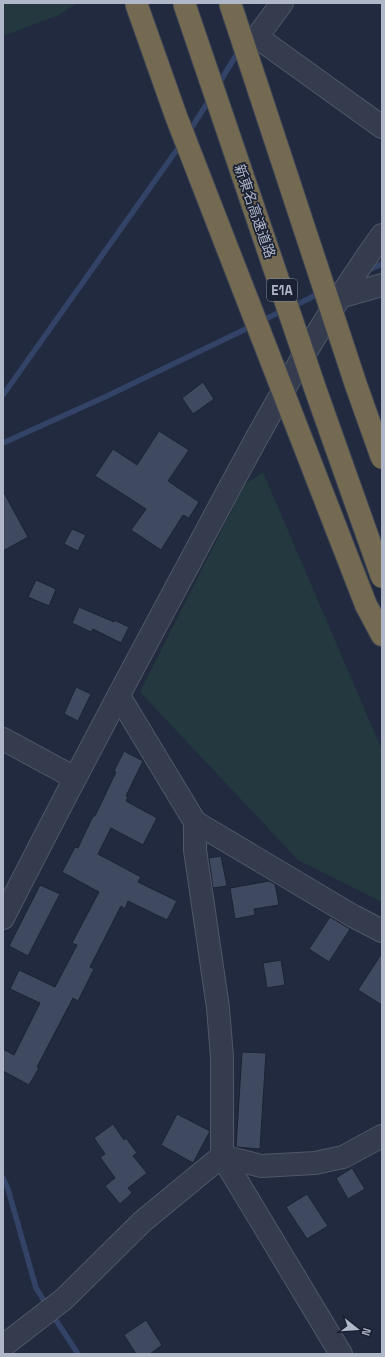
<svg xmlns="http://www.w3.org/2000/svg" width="385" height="1357" font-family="'Space Grotesk','Noto Sans JP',sans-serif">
	<rect width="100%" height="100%" fill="#212a3e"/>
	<g fill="#23393f">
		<polygon points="3,3 77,3 59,15 3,36"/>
		<polygon points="263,472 382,750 382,902 298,860 140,692 245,484"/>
	</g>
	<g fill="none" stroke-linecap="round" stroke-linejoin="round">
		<g stroke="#334367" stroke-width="5.5">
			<polyline points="218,85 240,49"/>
			<polyline points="189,132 211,97"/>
			<polyline points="366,271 382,264"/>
			<polyline points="292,307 320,293"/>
			<polyline points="261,321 284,310"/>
			<polyline points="3,395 181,144"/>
			<polyline points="3,443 107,396 254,325"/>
			<polyline points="3,1178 8,1189 36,1288 48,1307"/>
			<polyline points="52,1314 78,1354"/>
		</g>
	</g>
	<g fill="#3f4960" stroke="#1c2334">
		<polygon points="203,382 214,399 193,414 182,398"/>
		<polygon points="159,431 189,450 168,481 199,502 189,518 183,515 161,550 131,530 146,509 95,476 113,449 137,465"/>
		<polygon points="3,491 28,537 3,551"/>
		<polygon points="72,529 86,535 78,551 64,544"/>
		<polygon points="36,580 56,589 49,606 28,597"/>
		<polygon points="79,607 114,622 114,620 129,627 121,643 93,629 91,632 72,623"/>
		<polygon points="76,687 91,694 78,721 64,714"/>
		<polygon points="124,751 143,761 126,796 128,797 126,801 157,818 143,845 111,828 98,854 141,877 138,882 177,901 167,920 128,901 125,909 121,906 90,967 94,969 78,1001 73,998 37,1067 39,1068 29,1085 3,1071 3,1049 14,1055 40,1003 10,989 19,970 55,987 77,945 72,943 99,892 62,872 75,847 78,848 93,816 95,816 116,772 114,771"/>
		<polygon points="221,856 227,886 213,888 209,858"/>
		<polygon points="269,881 275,884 279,905 254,909 255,915 235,919 230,888"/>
		<polygon points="40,885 60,894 28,956 9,946"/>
		<polygon points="330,917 350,929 329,962 309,949"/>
		<polygon points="382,953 382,1005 358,990"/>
		<polygon points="281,960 285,985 267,988 263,963"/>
		<polygon points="242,1052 266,1053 260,1149 236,1147"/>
		<polygon points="177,1114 210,1131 193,1163 161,1145"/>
		<polygon points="113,1124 124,1140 126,1138 137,1153 133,1156 147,1173 128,1188 132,1193 120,1204 105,1186 115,1178 100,1157 105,1154 94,1138"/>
		<polygon points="352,1168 365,1189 348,1199 336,1178"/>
		<polygon points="307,1194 328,1226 307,1239 286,1207"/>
		<polygon points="146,1320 162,1345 150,1354 136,1354 124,1335"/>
	</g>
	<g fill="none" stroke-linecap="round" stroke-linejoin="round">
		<g stroke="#505768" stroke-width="24">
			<g id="minor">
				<polyline points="282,3 257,37 382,127"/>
				<polyline points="340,297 382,285"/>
				<polyline points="119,696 195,822 353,916 382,931"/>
				<polyline points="195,822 195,850 218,1008 222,1057 222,1156 341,1354"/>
				<polyline points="222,1156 261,1166 315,1163 343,1157 382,1136"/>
				<polyline points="3,1346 64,1299 143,1221 222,1156"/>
			</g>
		</g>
		<g stroke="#505768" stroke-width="24">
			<g id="tertiary">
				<polyline points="3,739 75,778"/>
				<path d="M3 918C64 798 127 679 191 560 250 449 309 337 382 235"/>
			</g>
		</g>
		<g stroke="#3d4455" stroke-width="24">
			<polyline id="motorway" points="366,605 382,635"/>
		</g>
		<use href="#minor" stroke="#353c4e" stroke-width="22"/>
		<use href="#tertiary" stroke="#353c4e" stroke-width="22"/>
		<use href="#motorway" stroke="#746a51" stroke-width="22"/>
		<g stroke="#3d4455" stroke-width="24" stroke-linecap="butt">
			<g id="motorway-bridge">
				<polyline points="136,3 176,116 366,605"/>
				<polyline points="184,3 316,391 382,577"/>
				<polyline points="230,3 356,385 382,458"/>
			</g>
		</g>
		<use href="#motorway-bridge" stroke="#746a51" stroke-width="22"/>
	</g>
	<g text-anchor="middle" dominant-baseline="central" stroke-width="3.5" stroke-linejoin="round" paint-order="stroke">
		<rect fill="#1a2132" stroke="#838a9c" stroke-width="1" x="267" y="279" width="30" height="22" rx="3"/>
		<g font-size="13" font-weight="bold" fill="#b0b7c9">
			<text x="282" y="290">E1A</text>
		</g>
		<g font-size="14" fill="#b0b7c9" stroke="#1a2132">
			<text transform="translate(255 211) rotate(71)">新東名高速道路</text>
		</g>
	</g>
	<rect width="385" height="1357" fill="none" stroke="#b0b7c9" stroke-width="8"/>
	<g transform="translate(357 1329) rotate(107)" stroke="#1a2132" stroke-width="3" paint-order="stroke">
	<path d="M0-3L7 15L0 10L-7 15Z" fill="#b0b7c9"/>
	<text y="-6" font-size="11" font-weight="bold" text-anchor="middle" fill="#b0b7c9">N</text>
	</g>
</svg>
